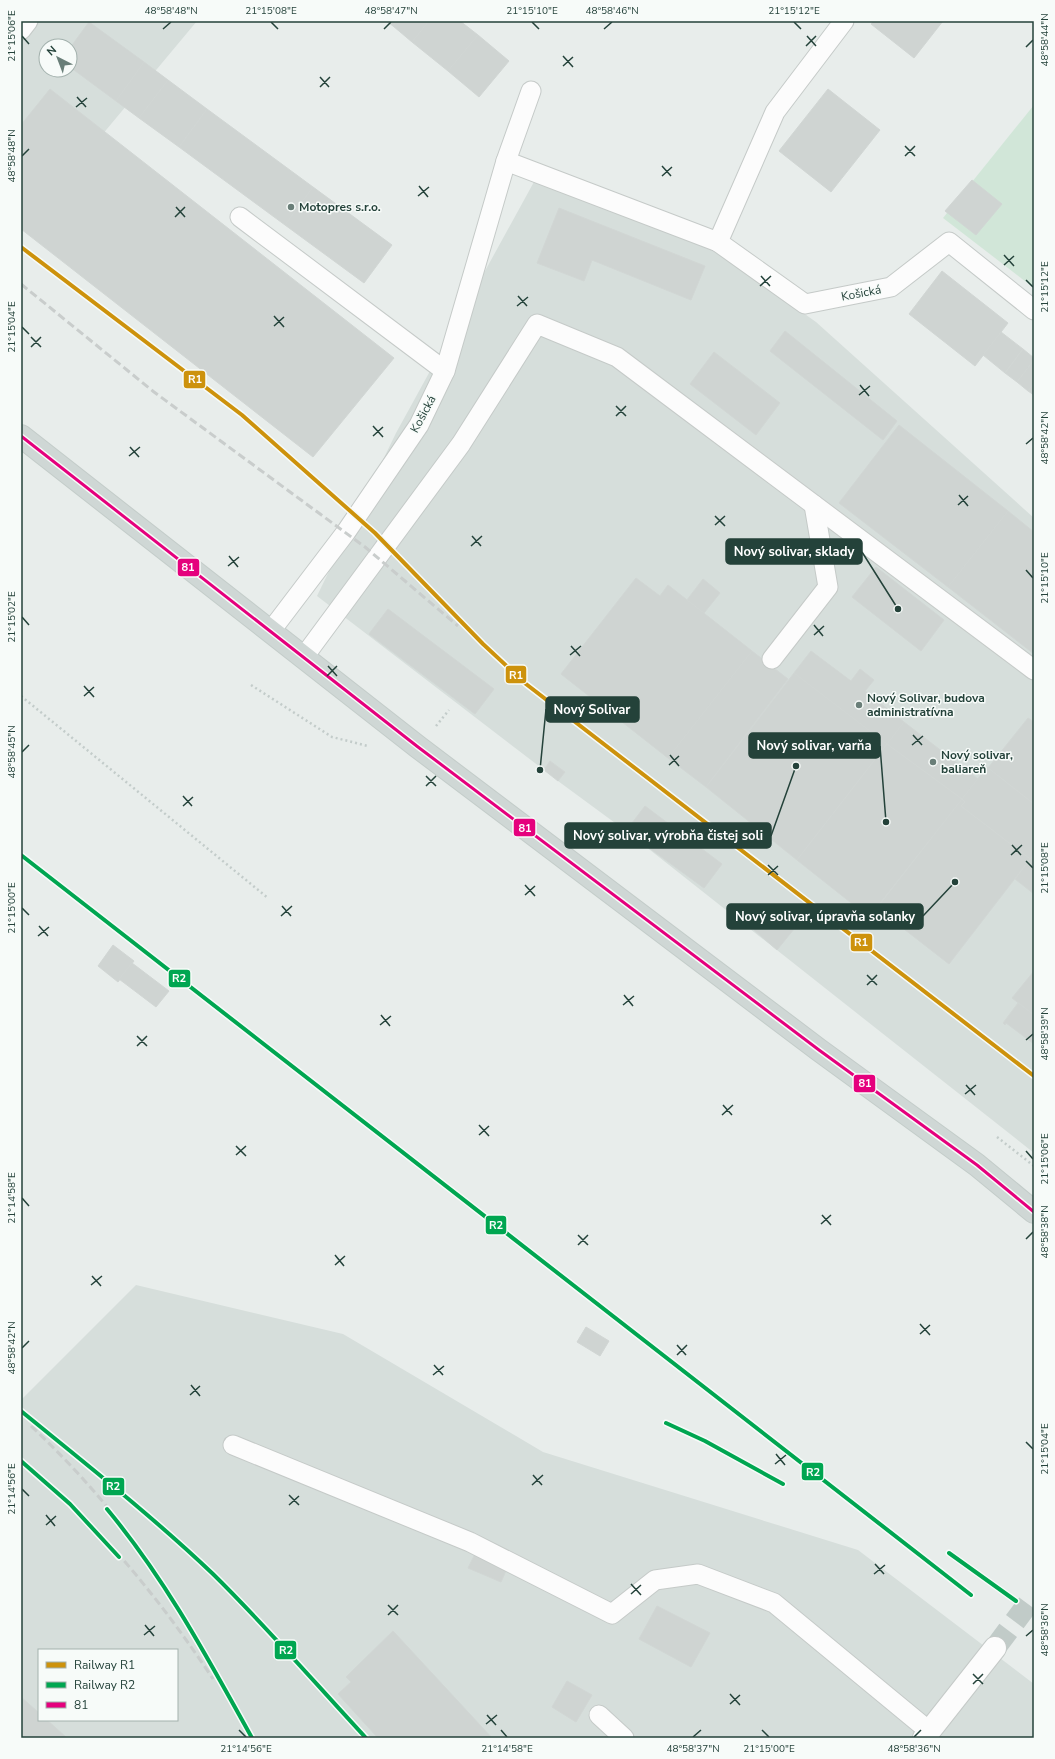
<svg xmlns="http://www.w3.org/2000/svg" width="1055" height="1759" font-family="'Nunito Sans',sans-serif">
	<rect width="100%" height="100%" fill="#e8edeb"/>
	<g fill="#d6dedb" fill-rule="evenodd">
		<path d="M21 21H197L21 232ZM46 46H70V70H46Z"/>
		<polygon points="535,180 709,246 816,322 1034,518 1034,1153 626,831 558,781 565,772 551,762 544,770 317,596 396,433"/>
		<path d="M136 1285 343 1334 543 1452 858 1550 1034 1684V1738H21V1400ZM39 1650H177V1720H39Z"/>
	</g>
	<polygon fill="#d1e6d8" points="1034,105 1034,288 943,218"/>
	<g fill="#cfd4d2" stroke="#d1d6d4">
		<polygon points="386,21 397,21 393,26"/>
		<polygon points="397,21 429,21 412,42 393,26"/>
		<polygon points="429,21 460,21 478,35 448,71 412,42"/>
		<polygon points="874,21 943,21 914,58 871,24"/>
		<polygon points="89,22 144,62 116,101 70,67 70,48"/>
		<polygon points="478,35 509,61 479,97 448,71"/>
		<polygon points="144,62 168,80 139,118 116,101"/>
		<polygon points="168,80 207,109 179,147 139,118"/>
		<polygon points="50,89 394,358 313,457 21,229 21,125"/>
		<polygon points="828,89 880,130 831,192 779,151"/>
		<polygon points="207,109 313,187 285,225 179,147"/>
		<polygon points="972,180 1002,204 976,235 945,211"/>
		<polygon points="313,187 392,245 364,283 285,225"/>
		<polygon points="559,208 705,266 691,300 592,260 584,281 537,263"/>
		<polygon points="942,271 1008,323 975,366 909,314"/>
		<polygon points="785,331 897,421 883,440 770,351"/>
		<polygon points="1001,332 1023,349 1005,373 983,355"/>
		<polygon points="1023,349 1034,358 1034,360 1017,382 1005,373"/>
		<polygon points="714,352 780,403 756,435 690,384"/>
		<polygon points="1034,360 1034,383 1028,391 1017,382"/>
		<polygon points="1034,383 1034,395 1028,391"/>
		<polygon points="899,425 1008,511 948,587 839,503"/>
		<polygon points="1008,511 1034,532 1034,654 948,587"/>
		<polygon points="876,567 944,620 921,651 852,597"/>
		<polygon points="636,578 660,596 668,585 752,651 668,758 561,674"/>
		<polygon points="703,579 720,593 704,613 687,600"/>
		<polygon points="388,609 494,689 475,714 369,634"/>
		<polygon points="752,651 788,679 706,787 668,758"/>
		<polygon points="811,651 851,681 860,669 874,680 865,691 904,722 887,744 794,673"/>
		<polygon points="794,673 887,744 797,860 706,787"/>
		<polygon points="1028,718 1034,722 1034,804 988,768"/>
		<polygon points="904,722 978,779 962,799 887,744"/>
		<polygon points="887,744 962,799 869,917 797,860"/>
		<polygon points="550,761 565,772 558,781 544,770"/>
		<polygon points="987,767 1034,804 1034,854 1030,859 961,806 965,802 962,799"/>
		<polygon points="962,799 965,802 961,806 1030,859 949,964 877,908"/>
		<polygon points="645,806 722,864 704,888 626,831"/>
		<polygon points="1034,854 1034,894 1015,879"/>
		<polygon points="770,910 794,929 777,950 754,930"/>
		<polygon points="113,945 134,961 118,982 98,966"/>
		<polygon points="132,963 169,991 156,1007 119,979"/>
		<polygon points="1034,971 1034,1015 1012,998"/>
		<polygon points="1018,1003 1034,1015 1034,1044 1006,1023 1005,1025 1003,1023"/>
		<polygon points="586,1327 609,1341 600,1356 577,1342"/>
		<polygon points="476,1552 508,1566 501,1582 468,1568"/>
		<polygon points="657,1606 710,1633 691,1667 639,1639"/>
		<polygon points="393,1631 492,1738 378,1738 338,1694 351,1682 346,1677"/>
		<polygon points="567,1681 592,1695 576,1722 552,1707"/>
		<polygon points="21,1697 39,1713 39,1720 47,1720 67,1738 21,1738"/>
	</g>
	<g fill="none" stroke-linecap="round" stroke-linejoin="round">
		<polyline stroke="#c1cbc8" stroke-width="22" stroke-dasharray="22 11" stroke-linecap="butt" points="995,1648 1034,1596"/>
		<g stroke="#c5cac8" stroke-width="21">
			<g id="lane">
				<polyline points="21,30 28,21"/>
				<polyline points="506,161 718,242 805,304 891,287 949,242 1034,310"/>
				<polyline points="240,217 445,371"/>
				<polyline points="718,242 775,112 844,21"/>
				<polyline points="270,632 346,532 419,425 445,371 506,161 531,91"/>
				<polyline points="303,658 461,444 537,324 617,357 1034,670"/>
				<polyline points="772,659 828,587 814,505"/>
				<polyline points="233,1445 470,1542 612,1614 655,1580 698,1574 774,1603 929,1731"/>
				<polyline points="599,1715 624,1738"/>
			</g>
		</g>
		<g stroke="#c5cac8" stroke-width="24">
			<polyline id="street" points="924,1738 995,1648"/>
		</g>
		<g stroke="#c3ccc9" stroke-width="24">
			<polyline id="primary" points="21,436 418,747 819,1050 977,1165 1034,1212"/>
		</g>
		<g stroke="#c3ccca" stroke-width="2.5" stroke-dasharray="2 3" stroke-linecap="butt">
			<polyline points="251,685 332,737 368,746"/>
			<polyline points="21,696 268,898"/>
			<polyline points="436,726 449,710"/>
			<polyline points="997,1137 1034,1166"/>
		</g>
		<use href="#lane" stroke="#fcfcfc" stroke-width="19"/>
		<use href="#street" stroke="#fcfcfc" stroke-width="22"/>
		<use href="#primary" stroke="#cfd7d5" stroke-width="22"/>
		<g stroke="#c9cdcc" stroke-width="3" stroke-dasharray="8 4" stroke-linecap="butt">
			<polyline points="21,247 242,415 375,533 483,644 526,684 1034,1076"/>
			<polyline points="21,284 154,392 365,547 458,626"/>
			<polyline points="728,1405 971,1595"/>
			<path d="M21 1411C86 1464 152 1516 213 1574 266 1626 315 1683 366 1738"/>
			<polyline points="666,1423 705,1441 783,1484"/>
			<path d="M31 1426C91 1482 145 1549 186 1619 209 1658 230 1698 252 1738"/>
			<path d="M21 1461C93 1516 163 1603 213 1679"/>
		</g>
		<g stroke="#f7fbf9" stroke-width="6">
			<polyline id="bus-1" points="21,436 418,747 819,1050 977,1165 1034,1212"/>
		</g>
		<use href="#bus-1" stroke="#e5007d" stroke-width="3"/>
		<g stroke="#f7fbf9" stroke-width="7">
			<polyline id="rail-1" points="21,247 242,415 375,533 483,644 526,684 1034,1076"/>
		</g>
		<g stroke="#f7fbf9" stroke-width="7">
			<g id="rail-2">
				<polyline points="21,855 971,1595"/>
				<path d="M21 1411C86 1464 152 1516 213 1574 266 1626 315 1683 366 1738"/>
				<polyline points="666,1423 705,1441 783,1484"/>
				<polyline points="21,1461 70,1504 119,1557"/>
				<path d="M107 1509C166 1580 207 1657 252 1738"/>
				<polyline points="949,1553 1016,1601"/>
			</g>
		</g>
		<use href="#rail-1" stroke="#cd920c" stroke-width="4"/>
		<use href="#rail-2" stroke="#00a651" stroke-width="4"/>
	</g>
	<path fill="none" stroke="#24423a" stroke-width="1.5" d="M271 22 278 29M532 22 539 29M794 22 801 29M163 29 171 22M384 29 391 22M604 29 612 22M22 36 29 44M807 36 816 46M806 46 816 36M1026 47 1033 40M563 56 573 67M563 66 573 57M320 77 329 87M320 87 330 77M77 97 86 107M76 107 87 98M905 146 915 156M22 156 29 149M905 156 915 146M662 166 671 176M662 176 672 167M419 186 428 197M418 196 429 187M176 207 185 217M175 217 185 207M1004 255 1014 266M1004 265 1014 256M761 276 770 286M1026 280 1033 287M760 286 771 276M518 296 527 306M517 306 528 297M274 316 284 327M274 326 284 317M22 327 29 334M31 337 41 347M31 347 41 337M860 385 869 396M859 395 870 386M616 406 626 416M616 416 626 406M373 426 383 437M373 436 383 427M1026 444 1033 438M130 447 139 457M129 456 140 447M959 495 968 506M958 505 968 496M715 516 725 526M715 525 725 516M472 536 481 546M471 546 482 536M229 556 238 567M228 566 239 557M1026 570 1033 578M22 617 29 625M814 625 823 636M814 635 824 626M571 646 580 656M570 655 581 646M328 666 337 676M327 676 337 666M84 686 94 697M84 696 94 687M913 735 922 745M912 745 923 736M22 752 29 745M670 755 679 766M669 765 679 756M426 776 436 786M426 786 436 776M183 796 192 806M183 806 193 797M1012 845 1021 855M1011 855 1022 845M1026 861 1033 868M768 865 778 875M768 875 778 866M525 885 535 896M525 895 535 886M282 906 291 916M22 908 29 915M281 916 292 906M39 926 48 936M38 936 49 927M867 975 877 985M867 985 877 975M624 995 633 1006M623 1005 634 996M381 1015 390 1026M380 1025 391 1016M137 1036 147 1046M1026 1040 1033 1034M137 1046 147 1036M966 1085 975 1095M965 1094 976 1085M723 1105 732 1115M722 1115 733 1105M479 1125 489 1136M479 1135 489 1126M236 1146 246 1156M1026 1151 1033 1159M236 1155 246 1146M22 1198 29 1206M822 1215 831 1225M821 1224 831 1215M578 1235 588 1245M1026 1239 1033 1232M578 1245 588 1235M335 1255 344 1266M335 1265 345 1256M92 1276 101 1286M91 1285 102 1276M920 1324 930 1335M920 1334 930 1325M677 1345 686 1355M22 1348 29 1341M677 1355 687 1345M434 1365 443 1375M433 1375 444 1366M191 1385 200 1396M190 1395 200 1386M1026 1442 1033 1449M776 1454 785 1465M775 1464 786 1455M533 1475 542 1485M532 1485 543 1475M22 1489 29 1496M289 1495 299 1505M289 1505 299 1496M46 1515 55 1526M46 1525 56 1516M875 1564 884 1574M874 1574 885 1565M631 1584 641 1595M631 1594 641 1585M388 1605 398 1615M388 1615 398 1605M145 1625 154 1636M144 1635 155 1626M1026 1636 1033 1630M973 1674 983 1684M973 1684 983 1674M730 1694 740 1705M730 1704 740 1695M487 1715 496 1725M486 1724 497 1715M239 1730 246 1737M501 1730 507 1737M762 1730 769 1737M693 1737 701 1730M914 1737 921 1730"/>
	<g fill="#697e78" stroke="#f7fbf9" stroke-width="1.5">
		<circle cx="291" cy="207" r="4"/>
		<circle cx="859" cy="705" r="4"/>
		<circle cx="933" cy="762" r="4"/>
	</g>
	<g text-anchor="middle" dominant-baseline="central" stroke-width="3" stroke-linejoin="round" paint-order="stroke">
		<g font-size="12" font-weight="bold" fill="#24423a" stroke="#f7fbf9" text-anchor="start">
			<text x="299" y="207">Motopres s.r.o.</text>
			<text x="867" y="698">Nový Solivar, budova<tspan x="867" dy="14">administratívna</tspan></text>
			<text x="941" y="755">Nový solivar,<tspan x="941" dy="14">baliareň</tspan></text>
		</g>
		<g font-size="12" fill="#24423a" stroke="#f7fbf9">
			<text transform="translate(861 293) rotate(-11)">Košická</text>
			<text transform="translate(423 414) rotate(-62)">Košická</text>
		</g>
	</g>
	<path fill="none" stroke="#24423a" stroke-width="1.5" d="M898 609L862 552M540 770L546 709M886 822L880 746M796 766L771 836M955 882L923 916"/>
	<g fill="#24423a" stroke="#f7fbf9" stroke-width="1.5">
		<circle cx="898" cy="609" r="4"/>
		<circle cx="540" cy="770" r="4"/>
		<circle cx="886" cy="822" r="4"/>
		<circle cx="796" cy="766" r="4"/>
		<circle cx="955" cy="882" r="4"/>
	</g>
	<g fill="#24423a" stroke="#24423a" stroke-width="1.5">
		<rect x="726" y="539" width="136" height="25" rx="4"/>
		<rect x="546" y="697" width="93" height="25" rx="4"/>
		<rect x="749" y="733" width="131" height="25" rx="4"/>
		<rect x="565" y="823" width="206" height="25" rx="4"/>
		<rect x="727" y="904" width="196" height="25" rx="4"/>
	</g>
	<g font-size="13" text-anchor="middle" font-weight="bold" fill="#fff">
		<text x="794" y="556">Nový solivar, sklady</text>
		<text x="592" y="714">Nový Solivar</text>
		<text x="814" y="750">Nový solivar, varňa</text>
		<text x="668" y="840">Nový solivar, výrobňa čistej soli</text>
		<text x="825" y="921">Nový solivar, úpravňa soľanky</text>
	</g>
	<g stroke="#f7fbf9" stroke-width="1.5">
		<rect x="183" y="370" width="23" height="19" rx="4" fill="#cd920c"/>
		<rect x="177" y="558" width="23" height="19" rx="4" fill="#e5007d"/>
		<rect x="505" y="665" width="22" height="19" rx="4" fill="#cd920c"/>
		<rect x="513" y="818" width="23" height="19" rx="4" fill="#e5007d"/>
		<rect x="850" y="933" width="23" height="19" rx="4" fill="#cd920c"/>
		<rect x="168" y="969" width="23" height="19" rx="4" fill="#00a651"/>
		<rect x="853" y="1074" width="23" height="19" rx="4" fill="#e5007d"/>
		<rect x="485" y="1215" width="22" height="20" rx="4" fill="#00a651"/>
		<rect x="801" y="1462" width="23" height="19" rx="4" fill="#00a651"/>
		<rect x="102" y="1477" width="23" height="19" rx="4" fill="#00a651"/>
		<rect x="274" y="1640" width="23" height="20" rx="4" fill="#00a651"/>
	</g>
	<g font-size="11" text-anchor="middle" font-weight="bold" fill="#fff">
		<text x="195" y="383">R1</text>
		<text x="188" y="571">81</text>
		<text x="516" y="679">R1</text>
		<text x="525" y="832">81</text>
		<text x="861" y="946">R1</text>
		<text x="179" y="982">R2</text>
		<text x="865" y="1087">81</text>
		<text x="496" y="1229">R2</text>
		<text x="813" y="1476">R2</text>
		<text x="113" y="1490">R2</text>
		<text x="286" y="1654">R2</text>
	</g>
	<rect width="1055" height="1759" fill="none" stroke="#f7fbf9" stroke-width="44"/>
	<rect x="38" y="1649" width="140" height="72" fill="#f7fbf9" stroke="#a3b1ad"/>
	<rect x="46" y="1662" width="20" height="6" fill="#cd920c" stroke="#a3b1ad"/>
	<text x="74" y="1669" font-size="12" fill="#24423a">Railway R1</text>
	<rect x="46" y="1682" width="20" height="6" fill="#00a651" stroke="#a3b1ad"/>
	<text x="74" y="1689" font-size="12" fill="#24423a">Railway R2</text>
	<rect x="46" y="1702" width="20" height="6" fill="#e5007d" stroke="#a3b1ad"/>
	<text x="74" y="1709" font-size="12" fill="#24423a">81</text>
	<g transform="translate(58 58) rotate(318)"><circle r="19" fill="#f7fbf9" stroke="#a3b1ad"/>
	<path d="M0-3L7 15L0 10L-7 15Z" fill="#697e78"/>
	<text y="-6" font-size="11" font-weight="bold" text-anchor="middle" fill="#24423a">N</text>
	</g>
	<rect x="22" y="22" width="1011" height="1715" fill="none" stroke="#24423a" stroke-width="1.5"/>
	<g font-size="10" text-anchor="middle" fill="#24423a">
		<text x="171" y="14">48°58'48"N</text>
		<text x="271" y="14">21°15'08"E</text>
		<text x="391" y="14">48°58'47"N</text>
		<text x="532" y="14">21°15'10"E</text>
		<text x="612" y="14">48°58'46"N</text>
		<text x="794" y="14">21°15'12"E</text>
		<text transform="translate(11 36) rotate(-90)" y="4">21°15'06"E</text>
		<text transform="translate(1044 40) rotate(-90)" y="4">48°58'44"N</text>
		<text transform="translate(11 156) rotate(-90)" y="4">48°58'48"N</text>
		<text transform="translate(1044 287) rotate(-90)" y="4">21°15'12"E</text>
		<text transform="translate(11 327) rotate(-90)" y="4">21°15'04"E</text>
		<text transform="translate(1044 438) rotate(-90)" y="4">48°58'42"N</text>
		<text transform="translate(1044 578) rotate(-90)" y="4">21°15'10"E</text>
		<text transform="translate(11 617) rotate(-90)" y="4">21°15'02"E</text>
		<text transform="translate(11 752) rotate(-90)" y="4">48°58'45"N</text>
		<text transform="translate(1044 868) rotate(-90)" y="4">21°15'08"E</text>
		<text transform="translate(11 908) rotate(-90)" y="4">21°15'00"E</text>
		<text transform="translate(1044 1034) rotate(-90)" y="4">48°58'39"N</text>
		<text transform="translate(1044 1159) rotate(-90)" y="4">21°15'06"E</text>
		<text transform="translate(11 1198) rotate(-90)" y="4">21°14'58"E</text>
		<text transform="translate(1044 1232) rotate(-90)" y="4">48°58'38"N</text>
		<text transform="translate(11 1348) rotate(-90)" y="4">48°58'42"N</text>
		<text transform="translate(1044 1449) rotate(-90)" y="4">21°15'04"E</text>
		<text transform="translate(11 1489) rotate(-90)" y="4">21°14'56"E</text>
		<text transform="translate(1044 1630) rotate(-90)" y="4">48°58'36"N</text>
		<text x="246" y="1752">21°14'56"E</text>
		<text x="507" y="1752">21°14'58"E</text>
		<text x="693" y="1752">48°58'37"N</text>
		<text x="769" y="1752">21°15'00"E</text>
		<text x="914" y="1752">48°58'36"N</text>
	</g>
</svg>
